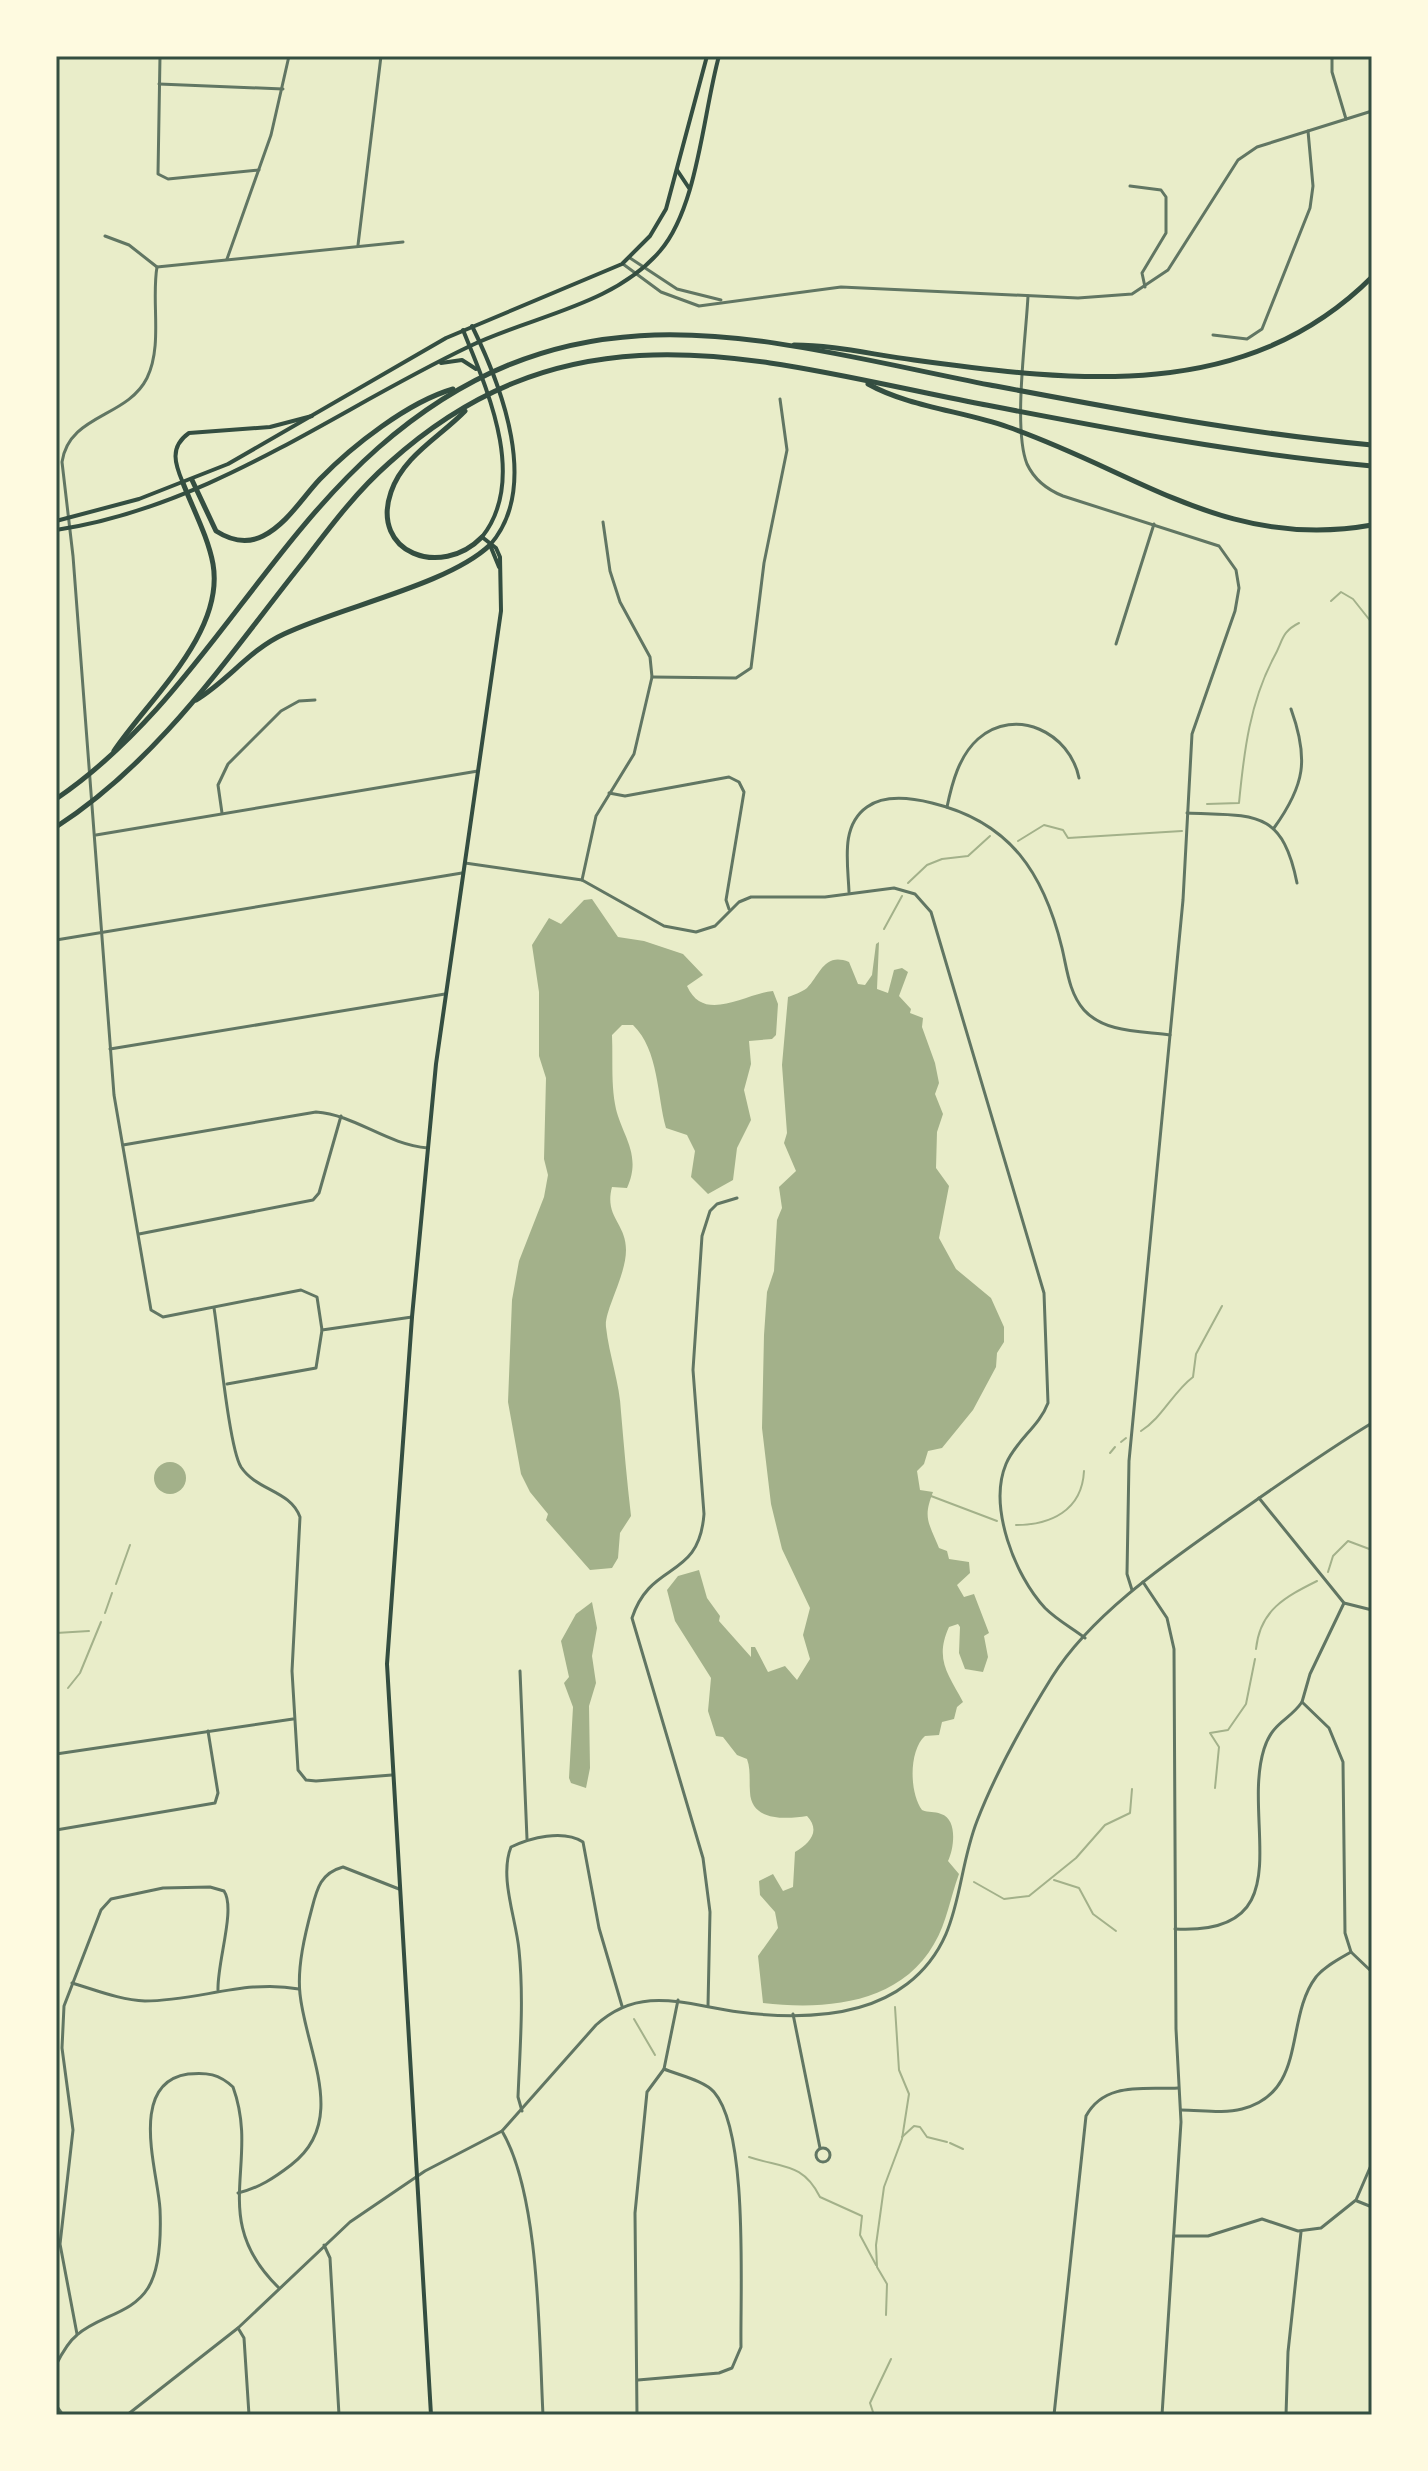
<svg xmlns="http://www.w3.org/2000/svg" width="1428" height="2471" font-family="'Roboto Condensed',sans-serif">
	<rect width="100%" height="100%" fill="#e9edc9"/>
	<g fill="#a3b18a">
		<path d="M592 899 618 937 644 941 683 954 703 975 687 986C704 1024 744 994 773 991L778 1004 776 1035 772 1039 749 1041 751 1064 744 1090 751 1120 737 1148 733 1180 708 1194 691 1177 695 1151 687 1135 666 1128C657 1096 659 1050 633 1025H622L612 1035C613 1057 611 1082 615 1104 620 1134 643 1153 627 1188L612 1187C604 1217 626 1223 626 1250 626 1276 604 1311 606 1327 609 1355 620 1384 621 1412 624 1447 627 1482 631 1516L620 1533 618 1558 612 1568 590 1570 546 1520 548 1514 530 1492 521 1474 508 1402 512 1300 519 1261 544 1197 548 1175 544 1159 546 1078 539 1056V992L532 945 549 918 561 924 584 900Z"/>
		<path d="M879 942 877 989 888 993 894 970 902 968 908 972 899 996 911 1009 910 1013 923 1018 922 1027 935 1063 939 1083 935 1094 943 1114 937 1132 936 1168 949 1186 939 1238 956 1269 991 1298 1004 1327V1342L997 1353 996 1367 973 1410 942 1448 928 1451 924 1464 917 1471 920 1490 933 1492C923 1518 928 1521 939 1548L947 1551 949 1559 969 1562 970 1573 957 1585 964 1597 974 1594 989 1633 984 1636 988 1657 983 1672 965 1669 959 1653 960 1627 958 1624 949 1627C934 1660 949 1675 963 1702L957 1707 954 1719 942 1722 939 1735 925 1736C909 1750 909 1792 922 1810 929 1813 934 1811 941 1814 958 1819 954 1849 948 1861L959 1874C950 1898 947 1922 934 1944 899 2005 824 2010 763 2003L758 1956 778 1928 775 1912 760 1895 759 1881 773 1874 783 1891 793 1887 795 1852C810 1843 821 1831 807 1816 787 1819 751 1822 750 1792 749 1780 751 1770 747 1759L737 1755 723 1737 716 1736 708 1711 711 1678 675 1621 667 1590 678 1576 699 1570 707 1598 720 1616 719 1621 751 1657V1647H755L768 1672 785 1666 797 1680 810 1659 803 1635 810 1608 782 1549 771 1504 762 1428 764 1335 767 1292 774 1271 777 1220 782 1208 779 1187 796 1171 784 1143 787 1133 782 1065 788 997C794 995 802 992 807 988 820 975 824 952 849 962L858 984 865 985 872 975 876 944Z"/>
		<circle cx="170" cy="1478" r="16"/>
		<polygon points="592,1602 597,1628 592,1656 596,1683 589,1706 590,1768 586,1788 571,1783 569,1778 573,1707 564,1683 569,1677 561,1641 576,1614"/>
	</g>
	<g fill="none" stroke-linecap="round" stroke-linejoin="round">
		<g stroke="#a3b18a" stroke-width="2">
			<polyline points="1331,601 1341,592 1353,599 1372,623"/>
			<path d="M1207 804 1239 803C1244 751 1250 702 1274 657 1283 641 1281 632 1299 623"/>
			<polyline points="1018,841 1044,825 1063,830 1068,838 1182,831"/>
			<polyline points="908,883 927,865 942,859 968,856 990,836"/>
			<polyline points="884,929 902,896"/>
			<path d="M1141 1431C1162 1418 1173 1392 1193 1377L1196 1354 1222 1306"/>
			<polyline points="1121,1442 1126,1438"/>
			<polyline points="1110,1453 1115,1447"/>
			<polyline points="931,1496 997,1521"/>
			<path d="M1016 1525C1050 1525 1082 1511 1084 1471"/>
			<polyline points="1328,1572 1333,1556 1348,1541 1372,1550"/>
			<polyline points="116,1584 130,1545"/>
			<polyline points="105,1613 112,1593"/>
			<polyline points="56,1633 89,1631"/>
			<path d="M1256 1649C1260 1610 1285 1597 1317 1581"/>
			<polyline points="68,1688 80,1673 101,1622"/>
			<polyline points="1215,1788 1219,1747 1210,1733 1228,1730 1246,1704 1255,1659"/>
			<polyline points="1054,1880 1079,1888 1093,1914 1116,1931"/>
			<polyline points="974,1882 1004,1899 1029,1896 1076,1858 1105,1825 1130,1813 1132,1789"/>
			<polyline points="634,2019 655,2055"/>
			<polyline points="902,2137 914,2126 920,2127 927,2137 947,2142"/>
			<polyline points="950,2143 963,2149"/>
			<path d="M749 2157C783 2168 803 2163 820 2197L862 2216 860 2235 876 2265"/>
			<polyline points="886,2315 887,2284 877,2267 876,2245 884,2187 902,2139 909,2094 899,2070 895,2007"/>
			<polyline points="874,2415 870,2403 891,2359"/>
		</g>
		<g stroke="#617663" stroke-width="3">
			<polyline points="160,56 158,174 168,179 259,170"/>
			<polyline points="1332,56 1332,72 1346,119"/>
			<polyline points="159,84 283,89"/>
			<polyline points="1130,186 1161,190 1166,197 1166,233 1142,273 1145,287"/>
			<polyline points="105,236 129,245 157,267 403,242"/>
			<polyline points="358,245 381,56"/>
			<polyline points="227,259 271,135 289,56"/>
			<path d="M157 267C151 301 163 345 147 378 127 418 69 414 62 462L73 556 114 1095 151 1310 163 1317 301 1290 317 1297 322 1330"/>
			<path d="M1028 296C1026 337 1013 429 1027 464 1034 479 1048 490 1063 496L1219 546 1236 570 1239 588 1235 611 1192 734 1183 900 1129 1461 1127 1574 1132 1590"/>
			<polyline points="1213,335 1247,339 1262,329 1310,208 1313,186 1308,131"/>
			<polyline points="1116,644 1154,524"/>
			<polyline points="652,677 736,678 751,668 764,563 787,450 780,399"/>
			<polyline points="609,793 625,796 729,777 739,782 744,792 726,900 729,909"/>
			<path d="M947 807C952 783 959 756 978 739 1016 706 1070 733 1079 778"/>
			<polyline points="222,813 218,785 228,764 281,711 299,701 315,700"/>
			<path d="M1187 813C1253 816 1282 808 1297 883"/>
			<path d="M1274 828C1305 785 1309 759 1291 709"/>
			<polyline points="96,835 478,771"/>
			<path d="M465 863 582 880 664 926 696 932 715 926 739 902 751 897H825L894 888 915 894 931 912 1044 1293 1048 1403C1039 1427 1016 1440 1006 1464 988 1507 1015 1576 1045 1608 1057 1620 1072 1628 1085 1638"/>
			<polyline points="582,880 596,816 634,754 652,677 650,657 620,602 610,571 603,522"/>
			<path d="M849 892C848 863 840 826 867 807 885 794 912 798 932 803 1011 822 1044 874 1062 948 1067 969 1069 993 1084 1010 1105 1033 1141 1031 1170 1035"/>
			<polyline points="56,940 462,873"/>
			<polyline points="110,1049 445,994"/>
			<path d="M123 1145 316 1112C356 1115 385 1144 428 1148"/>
			<polyline points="139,1234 313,1200 319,1193 341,1116"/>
			<path d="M214 1308C219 1338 229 1448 241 1467 257 1491 290 1490 300 1517L292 1671 298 1770 306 1780 316 1781 392 1775"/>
			<polyline points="227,1384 316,1368 322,1330 412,1317"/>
			<polyline points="1259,1498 1344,1603 1372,1610"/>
			<polyline points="1143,1582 1167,1618 1174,1649 1176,2029 1181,2122 1162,2415"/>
			<polyline points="1344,1603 1310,1674 1302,1702 1329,1728 1343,1762 1345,1933 1351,1952 1372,1972"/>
			<polyline points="520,1671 527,1839"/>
			<polyline points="56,1754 293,1719"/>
			<polyline points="56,1830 215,1803 218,1793 208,1731"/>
			<polyline points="56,1837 56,1875"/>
			<path d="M1175 1929C1304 1936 1241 1823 1264 1749 1273 1721 1289 1721 1302 1702"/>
			<path d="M72 1983C96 1990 120 2000 145 2001 198 2001 246 1979 299 1989"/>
			<path d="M708 2006 710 1912 703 1858 632 1618C651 1560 699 1581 704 1514L693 1370 702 1236 710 1211 717 1204 737 1198"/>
			<polyline points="793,2014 820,2148"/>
			<path d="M1181 2110C1201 2110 1223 2114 1242 2109 1308 2092 1284 2019 1316 1977 1325 1966 1339 1959 1351 1952"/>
			<path d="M522 2111 518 2097C520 2048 524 1999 519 1950 516 1918 499 1877 511 1847 530 1838 563 1829 583 1842L599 1928 622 2006"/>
			<path d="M502 2131C540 2196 539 2339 543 2415"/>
			<circle cx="823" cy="2155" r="7"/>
			<path d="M238 2193C259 2188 274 2178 291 2165 349 2121 306 2052 300 1994 297 1967 305 1934 312 1908 317 1888 321 1873 343 1867L399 1889"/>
			<polyline points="1357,2201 1372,2207"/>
			<polyline points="1174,2236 1208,2236 1262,2219 1298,2231 1321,2228 1356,2200 1372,2163"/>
			<polyline points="324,2245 330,2258 339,2415"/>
			<polyline points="238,2328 244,2338 249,2415"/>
			<path d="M77 2334 60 2244 73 2130 62 2048 64 2006 101 1910 111 1899 163 1888 210 1887 224 1891C236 1909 217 1962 218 1990"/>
			<path d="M56 2365C61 2355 68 2342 77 2335 98 2316 132 2314 148 2288 161 2267 161 2233 160 2209 158 2172 127 2083 188 2074 207 2072 219 2074 233 2087 261 2164 207 2218 279 2288"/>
			<path d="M638 2380 719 2373 732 2368 741 2347C740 2292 749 2132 714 2092 705 2081 679 2075 664 2069"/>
			<polyline points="56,2405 63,2415"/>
			<polyline points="637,2415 635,2213 647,2092 664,2069 678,2000"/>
			<path d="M1054 2415 1086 2116C1105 2081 1145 2090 1178 2088"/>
			<polyline points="1286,2415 1288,2352 1301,2232"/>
		</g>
		<g stroke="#617663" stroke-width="3">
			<polyline points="630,258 677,289 721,300"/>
			<polyline points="623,264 661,292 699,306 841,287 1078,298 1132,294 1168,270 1238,160 1257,147 1372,111"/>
			<path d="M127 2415 238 2328 350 2222 425 2171 502 2131 596 2025C641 1984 686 2005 739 2012 794 2019 862 2019 907 1984 964 1940 954 1880 977 1821 996 1772 1024 1722 1052 1677 1092 1613 1171 1560 1232 1517 1278 1485 1324 1452 1372 1423"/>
		</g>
		<g stroke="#344e41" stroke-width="4">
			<polyline points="677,170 689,188"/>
			<path d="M472 326C501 385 541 487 490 545"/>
			<polyline points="441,363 462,360 476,369"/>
			<path d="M183 483C175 464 169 447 189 433L270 427 312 416"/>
			<polyline points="56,521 139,499 228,464 446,338 622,264 650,236 666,209 707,56"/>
			<path d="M56 530C209 507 332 412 468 347 531 316 613 306 660 251 698 207 703 113 719 56"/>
			<polyline points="490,545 499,567"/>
			<path d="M431 2415 387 1664 412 1317 436 1064 501 611 500 557 496 548 482 537C528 479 487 389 463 330"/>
		</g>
		<g stroke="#344e41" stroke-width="5">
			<path d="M794 345C834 345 874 355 914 360 1076 382 1246 403 1372 277"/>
			<path d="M868 384C909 407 963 411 1008 427 1136 471 1227 551 1372 525"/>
			<path d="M465 411C440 437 403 456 391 492 370 553 441 579 482 537"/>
			<path d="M192 480 216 531C230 540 247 544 263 536 287 524 302 498 320 479 352 446 408 402 453 389"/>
			<path d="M196 700C228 681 249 650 284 634 340 607 448 585 490 545"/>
			<path d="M114 751C148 700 225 633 213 564 208 537 193 509 183 483"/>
			<path d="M56 799C191 707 258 554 378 448 575 275 761 340 990 385 1117 409 1243 433 1372 445"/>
			<path d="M56 827C160 760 228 656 304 561 330 527 356 492 389 463 575 295 764 362 981 404 1111 429 1240 454 1372 466"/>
		</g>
	</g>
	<rect width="1428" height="2471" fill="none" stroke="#fefae0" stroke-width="116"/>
	<rect x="58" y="58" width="1312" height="2355" fill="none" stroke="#344e41" stroke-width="3"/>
</svg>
